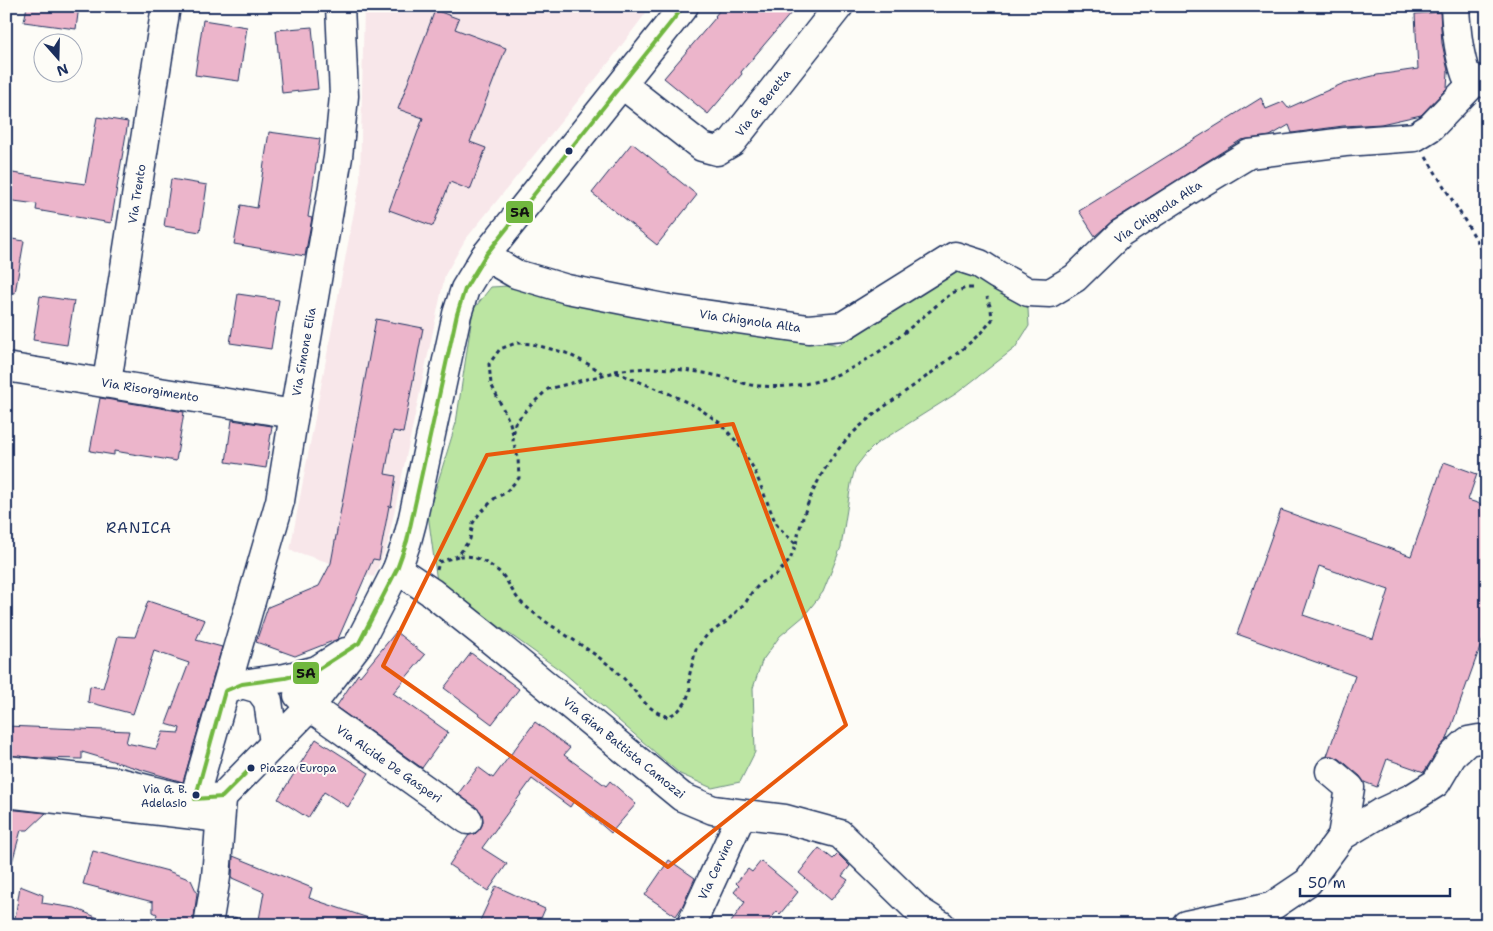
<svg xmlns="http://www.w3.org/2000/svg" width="1493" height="931" font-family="'Shantell Sans',sans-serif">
	<rect width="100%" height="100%" fill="#fdfcf7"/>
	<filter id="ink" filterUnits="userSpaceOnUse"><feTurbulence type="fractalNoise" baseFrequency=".02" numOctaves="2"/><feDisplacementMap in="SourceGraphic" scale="10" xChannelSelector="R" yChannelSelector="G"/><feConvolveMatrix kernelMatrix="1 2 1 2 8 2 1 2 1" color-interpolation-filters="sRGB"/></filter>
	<g filter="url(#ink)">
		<polygon fill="#f8e7ea" points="364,6 651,6 607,65 465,240 445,275 387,546 374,577 290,550 360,180"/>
		<polygon fill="#bbe5a2" stroke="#6b8a80" points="964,268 1020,290 1028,309 1029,326 1015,348 957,393 876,444 865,455 855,468 851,484 841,547 823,592 804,616 780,636 762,661 753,688 755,752 740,782 712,788 680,774 564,673 437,582 428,514 456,423 473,310 491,287 526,285 839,345 860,332 951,273"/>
		<g fill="#ecb5cb" stroke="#1b2f5e" fill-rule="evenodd">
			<polygon points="27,6 79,6 76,29 24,22"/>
			<polygon points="723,6 797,6 741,72 742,74 708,114 664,78 716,17 715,16"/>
			<polygon points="435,10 459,19 455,29 506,48 470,142 486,148 470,190 450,182 433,226 389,210 423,118 398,109"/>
			<polygon points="1440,12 1442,43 1448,71 1447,88 1421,115 1381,124 1343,126 1292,133 1289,125 1270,136 1241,140 1112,221 1095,236 1079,211 1261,98 1266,109 1283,102 1288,108 1344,83 1377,75 1418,69 1415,14"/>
			<polygon points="203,20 247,27 239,81 195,75"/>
			<polygon points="312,27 318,89 282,93 276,30"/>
			<polygon points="97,117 128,122 111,223 36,210 37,204 6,200 6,172 85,184"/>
			<polygon points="269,132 320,139 308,217 312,218 305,256 234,244 241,205 257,208"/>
			<polygon points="632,143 697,195 657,245 592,193"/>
			<polygon points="171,179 207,185 200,232 164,226"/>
			<polygon points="6,238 24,241 15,293 6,292"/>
			<polygon points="238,294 279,300 271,349 230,343"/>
			<polygon points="40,296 74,301 67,345 33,340"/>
			<polygon points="376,319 423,328 403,433 393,431 385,474 396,476 391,507 389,506 379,560 373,559 338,639 295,656 256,642 268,607 319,586 331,563"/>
			<polygon points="100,398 184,412 176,461 114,451 114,455 90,451"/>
			<polygon points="232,420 272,426 266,468 226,462"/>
			<path d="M1444 462 1477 474 1468 500 1487 506V628L1447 739 1439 748 1424 772 1387 759 1377 787 1364 782 1360 776 1340 759 1333 756H1327L1355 676 1237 634 1281 510 1411 556ZM1319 566 1389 590 1373 639 1303 615Z"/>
			<polygon points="148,601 205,620 196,640 222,647 183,782 82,752 82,759 39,758 6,755 6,726 129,731 126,743 156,749 163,732 179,733 180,728 166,724 189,663 154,651 133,714 88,702 90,686 103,688 118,636 135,637"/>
			<polygon points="396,632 425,655 393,693 448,732 422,768 336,707 358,674 360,676"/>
			<polygon points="471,653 519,689 492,724 444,688"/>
			<polygon points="535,722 570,748 564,755 606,786 610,781 636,804 611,833 574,801 570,807 532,779 482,848 507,864 488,891 449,865 469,835 475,834 480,829 483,822 482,814 477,808 458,794 478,767 493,778"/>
			<polygon points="316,739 369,773 348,807 324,792 308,818 278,799"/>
			<polygon points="6,809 46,813 28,830 21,830 11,866 6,866"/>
			<polygon points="819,848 833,859 838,854 850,866 842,876 848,880 831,900 799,873"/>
			<polygon points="93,851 168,871 191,880 197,893 193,925 154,925 157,914 153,912 153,902 83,884"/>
			<polygon points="233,856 312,888 309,898 380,922 380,925 258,925 264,892 232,878"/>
			<polygon points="669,860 695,878 682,907 676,916 645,895"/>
			<polygon points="761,861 798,892 780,914 777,911 766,925 729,925 745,902 734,892 739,886 736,883 748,869 752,872"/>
			<polygon points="20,886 43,895 42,903 75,908 114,925 14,925"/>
			<polygon points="496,886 545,909 538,925 478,925"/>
		</g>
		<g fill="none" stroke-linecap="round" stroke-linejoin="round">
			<g stroke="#1b2f5e" stroke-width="31">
				<g id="minor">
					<path d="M1455 6C1456 30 1458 52 1466 75L1487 84"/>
					<polyline points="623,85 702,147 717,151 732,142 839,6"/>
					<polyline points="485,256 516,274 567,289 669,309 808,329 843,326 955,256 980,264 997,275 1028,292 1050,293 1075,278 1120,234 1191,189 1249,154 1345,142 1415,137 1431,127 1476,80"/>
					<polyline points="6,367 294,414"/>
					<polyline points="107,382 166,6"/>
					<polyline points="397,569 431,592 485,635 682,797 713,810 785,819 840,834 919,911 941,925"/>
					<polyline points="242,684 259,689 268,701 274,743"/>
					<polyline points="225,691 280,501 294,414 338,157 344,96 340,6"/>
					<polyline points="298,695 310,707 468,820"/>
					<polyline points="6,770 119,782 191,800 222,797 310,707 359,643 397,569 407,541 412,522 457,314 465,289 485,256 684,6"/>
					<polyline points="6,793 220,818"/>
					<polyline points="195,799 198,785 225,691 242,684 285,678 317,670 346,652"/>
					<polyline points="1342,836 1380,813 1412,798 1436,783 1452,756 1468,741 1479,739 1487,741"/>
					<polyline points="208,925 216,877 222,799"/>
					<polyline points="691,925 742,814"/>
					<polyline points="1186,925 1271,907 1308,882 1342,836 1350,788 1330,771"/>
				</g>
			</g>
			<g stroke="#1b2f5e" stroke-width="3" stroke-dasharray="4 4" stroke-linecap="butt">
				<polyline points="1426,157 1487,257"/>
				<path d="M615 371C649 366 684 368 718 376 729 378 740 383 751 385 796 391 836 380 874 355 902 337 926 313 952 293L966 288H972"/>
				<polyline points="513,434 510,423 491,384 489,364 500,349 516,343 532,344 566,353 592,366 603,374"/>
				<path d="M796 544C804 505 822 465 850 436 875 410 907 392 935 370 955 355 976 340 992 320L991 309 987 297"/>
				<path d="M437 570 439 562 458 556 470 539 473 523 479 514 495 498 505 493 519 478 518 458 513 441 515 423 528 408 548 389 615 372 670 394 697 407 720 423 737 442 754 469 776 524 785 534 796 544 790 560 777 574 762 582 752 592 746 602 726 622 707 635 696 649 689 677 690 689 686 702 678 711 668 717C642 708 638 691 620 675 591 647 552 630 522 603 512 594 508 578 497 570 491 565 480 559 473 557 469 556 463 556 458 556"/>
				<polyline points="233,918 251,921 251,925"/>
			</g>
			<use href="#minor" stroke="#fdfcf7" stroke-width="28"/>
			<g stroke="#fdfcf7" stroke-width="8">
				<polyline id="bus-1" points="251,768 222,797 195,799 225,691 242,684 285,678 317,670 359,643 397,569 407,541 457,314 465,289 485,256 684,6"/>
			</g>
			<use href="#bus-1" stroke="#71b73f" stroke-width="4"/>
		</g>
	</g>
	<path fill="none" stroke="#e8590c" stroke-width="4" stroke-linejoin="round" d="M733 424 846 725 668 867 383 666 487 455Z"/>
	<g fill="#1b2f5e" stroke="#fdfcf7" stroke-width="2">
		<circle cx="569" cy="151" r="4.5"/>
		<circle cx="251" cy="768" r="4.5"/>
		<circle cx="196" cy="795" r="4.5"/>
	</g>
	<g text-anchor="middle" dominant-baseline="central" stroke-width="4" stroke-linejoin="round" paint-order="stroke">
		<g font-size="11" fill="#1b2f5e" stroke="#fdfcf7" text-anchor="start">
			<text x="260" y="768">Piazza Europa</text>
			<text x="187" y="789" text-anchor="end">Via G. B.<tspan x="187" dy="14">Adelasio</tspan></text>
		</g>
		<g font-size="12" fill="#1b2f5e" stroke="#fdfcf7">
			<text transform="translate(763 103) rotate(-52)">Via G. Beretta</text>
			<text transform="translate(137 194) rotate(-81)">Via Trento</text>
			<text transform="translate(1158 212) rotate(-34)">Via Chignola Alta</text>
			<text transform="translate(750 321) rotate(8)">Via Chignola Alta</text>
			<text transform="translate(304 352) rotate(-80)">Via Simone Elia</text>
			<text transform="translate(150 390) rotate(9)">Via Risorgimento</text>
			<text transform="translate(624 748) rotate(39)">Via Gian Battista Camozzi</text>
			<text transform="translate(389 764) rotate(35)">Via Alcide De Gasperi</text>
			<text transform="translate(716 869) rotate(-65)">Via Cervino</text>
		</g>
		<g font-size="15" letter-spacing="1" fill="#1b2f5e" stroke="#fdfcf7">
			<text x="139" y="528">RANICA</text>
		</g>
	</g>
	<g stroke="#fdfcf7" stroke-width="2">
		<rect x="505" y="200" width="29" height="24" rx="5" fill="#71b73f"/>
		<rect x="292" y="661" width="28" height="24" rx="5" fill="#71b73f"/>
	</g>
	<g font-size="14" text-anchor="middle" font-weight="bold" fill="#111">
		<text x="520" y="217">5A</text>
		<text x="306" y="678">5A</text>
	</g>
	<rect width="1493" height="931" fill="none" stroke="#fdfcf7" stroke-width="25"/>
	<rect x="12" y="12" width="1468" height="906" fill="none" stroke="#1b2f5e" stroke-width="2" filter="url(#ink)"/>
	<g transform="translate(58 58) rotate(160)"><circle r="24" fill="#fdfcf7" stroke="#a3aaba"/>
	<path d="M0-4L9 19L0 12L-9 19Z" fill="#1b2f5e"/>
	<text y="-8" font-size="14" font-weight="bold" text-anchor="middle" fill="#1b2f5e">N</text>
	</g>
	<path d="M1300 888v8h150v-8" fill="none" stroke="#1b2f5e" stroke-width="2.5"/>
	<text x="1308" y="888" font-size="15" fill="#1b2f5e" stroke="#fdfcf7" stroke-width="4" paint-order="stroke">50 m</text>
</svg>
